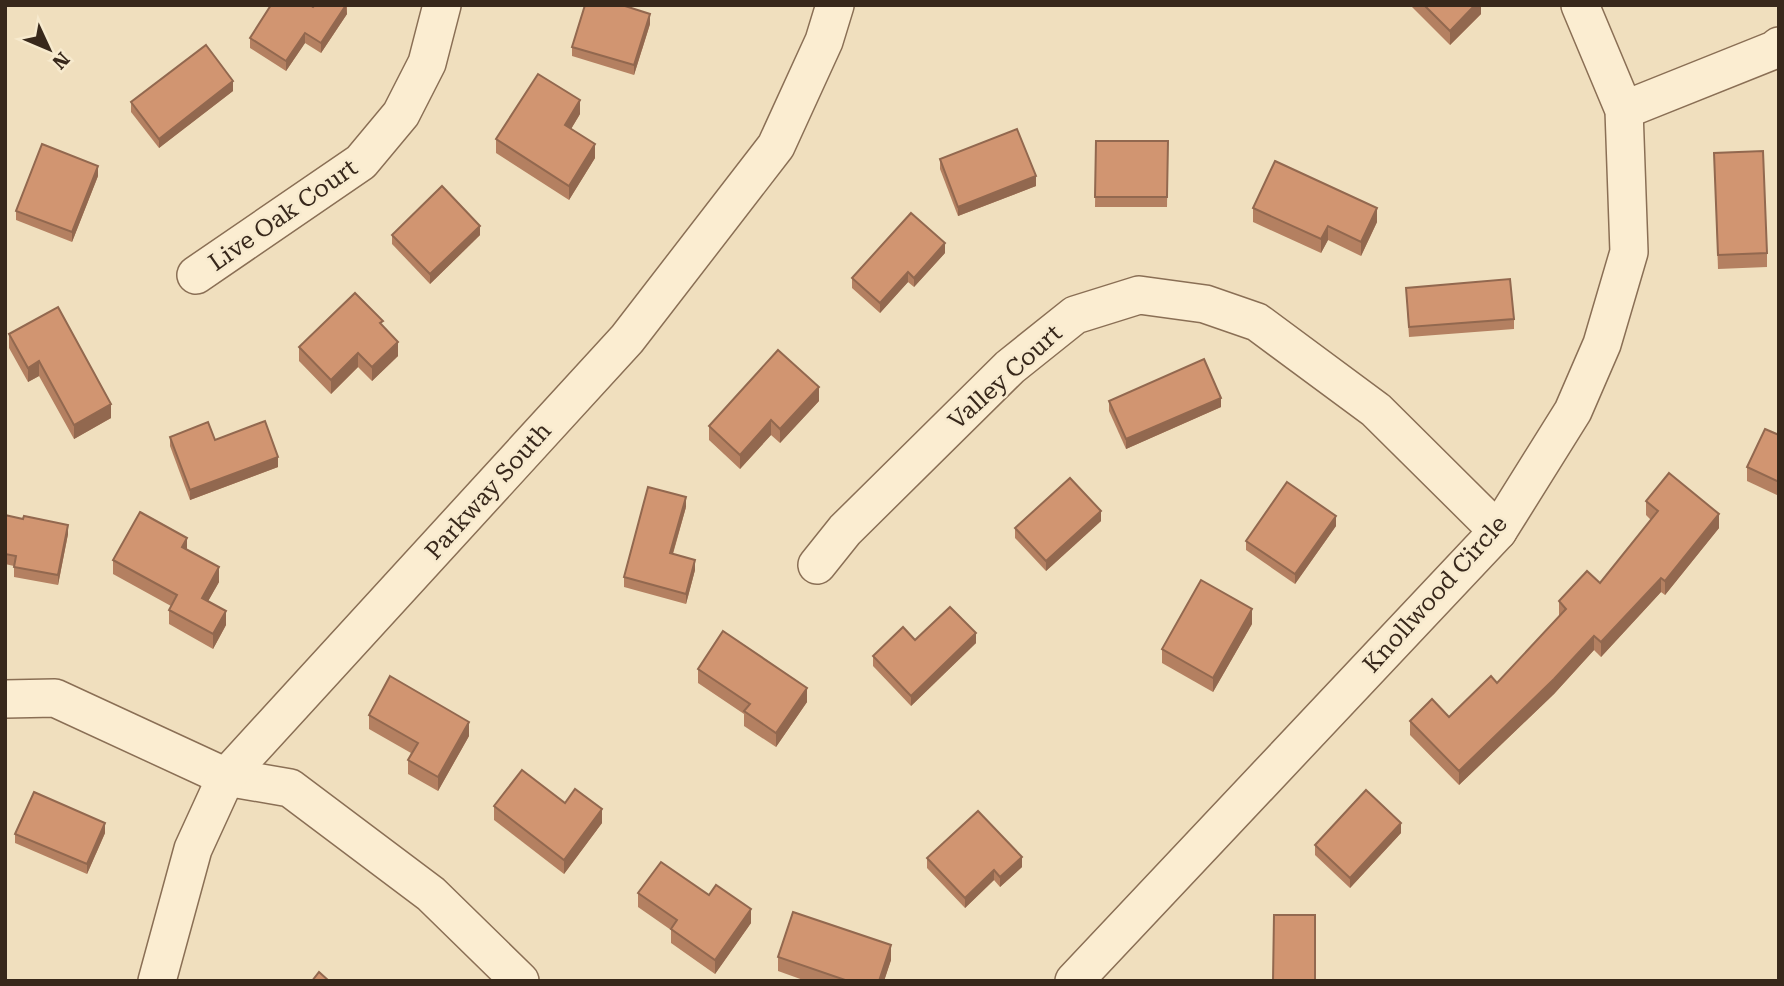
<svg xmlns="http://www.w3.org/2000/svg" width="1784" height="986" font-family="'Roboto Serif',serif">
	<rect width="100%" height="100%" fill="#f0dfbe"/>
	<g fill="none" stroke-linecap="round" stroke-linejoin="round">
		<g stroke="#8a6f55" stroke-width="40">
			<g id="minor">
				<polyline points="1624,110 1774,50 1779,46"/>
				<polyline points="196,275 361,162 401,114 427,63 442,5"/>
				<polyline points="817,565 845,530 1010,367 1075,315 1139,295 1205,304 1257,322 1376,410 1498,531"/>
				<polyline points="5,699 55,698 226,777 290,788 431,894 520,981"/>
				<polyline points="157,981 193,849 226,777 627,339 776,146 824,41 835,5"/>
				<polyline points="1074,981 1498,531 1573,411 1602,344 1629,252 1624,110 1580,5"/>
			</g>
		</g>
		<use href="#minor" stroke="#fbedd1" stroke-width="37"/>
	</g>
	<g fill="#b48061">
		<polygon points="347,5 347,14 321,53 305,43 286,71 250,48 250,38 313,7"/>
		<polygon points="1410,5 1481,5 1481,14 1450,45"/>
		<polygon points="650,24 634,75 572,56 572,47"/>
		<polygon points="233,91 159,148 131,112 131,102"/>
		<polygon points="580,114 571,129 595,158 569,200 496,153 496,139"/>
		<polygon points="1096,141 1168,141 1167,207 1095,207"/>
		<polygon points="1714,153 1767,253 1767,267 1718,269"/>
		<polygon points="940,159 1036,186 958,216 940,169"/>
		<polygon points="98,176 72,242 16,220 16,211"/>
		<polygon points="1253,208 1377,222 1361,256 1328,240 1321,253 1253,222"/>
		<polygon points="392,235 480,235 430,284 392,244"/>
		<polygon points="945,253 914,287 908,282 880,313 852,288 852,278"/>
		<polygon points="1406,288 1514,319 1514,329 1409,337"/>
		<polygon points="383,326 398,356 372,381 358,367 331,394 299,361 299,347"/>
		<polygon points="9,334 111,418 74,439 39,376 28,382 9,348"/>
		<polygon points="819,401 780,443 771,435 740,469 709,440 709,426"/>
		<polygon points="1109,401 1221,407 1126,449 1109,411"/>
		<polygon points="1779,435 1779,496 1747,481 1747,467"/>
		<polygon points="170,437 215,440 278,467 190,500 170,446"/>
		<polygon points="1646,501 1719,528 1665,595 1661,592 1601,657 1594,650 1554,694 1459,785 1410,735 1410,721 1449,717 1497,683 1559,616 1559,601 1600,583 1651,520 1646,515"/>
		<polygon points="686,507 673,554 695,570 686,604 624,587 624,577"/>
		<polygon points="5,515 68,534 58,585 14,577 14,566 5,564"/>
		<polygon points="1101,521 1046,571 1015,538 1015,528"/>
		<polygon points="1336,526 1295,584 1246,550 1246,541"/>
		<polygon points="187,550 219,582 208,601 226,625 213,649 169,624 169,610 171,606 113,574 113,560"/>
		<polygon points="1252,624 1213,692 1162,663 1162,649"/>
		<polygon points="915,640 976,643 911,706 873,666 873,656"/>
		<polygon points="698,669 807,702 776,747 744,726 744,714 698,683"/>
		<polygon points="369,715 469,736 438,791 408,774 408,760 411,753 369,729"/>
		<polygon points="494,806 602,823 564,874 494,820"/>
		<polygon points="105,833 87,874 15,843 15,834"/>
		<polygon points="1401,833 1350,888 1315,855 1315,845"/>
		<polygon points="927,858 1022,867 1000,887 994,880 965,908 927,868"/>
		<polygon points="638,893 709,895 751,923 715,974 671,943 671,930 638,907"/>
		<polygon points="778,957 891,960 884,981 806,981 778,971"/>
	</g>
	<g fill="#92684f">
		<polygon points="346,5 347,14 321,53 321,43"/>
		<polygon points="1475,5 1481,5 1481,14 1450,45 1450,31"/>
		<polygon points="650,14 650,24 634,75 634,65"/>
		<polygon points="305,33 305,43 286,71 286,61"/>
		<polygon points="233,81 233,91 159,148 159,139"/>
		<polygon points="580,100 580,114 565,139 565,125"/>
		<polygon points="595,144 595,158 569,200 569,186"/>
		<polygon points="98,166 98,176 72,242 72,232"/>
		<polygon points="1036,176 1036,186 958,216 958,207"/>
		<polygon points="1377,208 1377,222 1361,256 1361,242"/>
		<polygon points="480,226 480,235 430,284 430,274"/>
		<polygon points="1328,226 1328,240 1321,253 1321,239"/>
		<polygon points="945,243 945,253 914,287 914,278"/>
		<polygon points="908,272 908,282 880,313 880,303"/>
		<polygon points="398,342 398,356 372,381 372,367"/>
		<polygon points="358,353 358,367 331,394 331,380"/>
		<polygon points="39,361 39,376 28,382 28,368"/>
		<polygon points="819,387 819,401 780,443 780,429"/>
		<polygon points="1221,398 1221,407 1126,449 1126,439"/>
		<polygon points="111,404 111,418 74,439 74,425"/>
		<polygon points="771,420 771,435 740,469 740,455"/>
		<polygon points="278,457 278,467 190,500 190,490"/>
		<polygon points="686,497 686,507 670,563 670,553"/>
		<polygon points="1101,511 1101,521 1046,571 1046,561"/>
		<polygon points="1719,514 1719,528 1665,595 1665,581"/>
		<polygon points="1336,516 1336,526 1295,584 1295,574"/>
		<polygon points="68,525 68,534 58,585 58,575"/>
		<polygon points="187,538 187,552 182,547"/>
		<polygon points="695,560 695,570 686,604 686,594"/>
		<polygon points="219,567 219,582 202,612 202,598"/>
		<polygon points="1661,578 1661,592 1601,657 1601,642"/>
		<polygon points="1252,609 1252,624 1213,692 1213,678"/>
		<polygon points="226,611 226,625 213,649 213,634"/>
		<polygon points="976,633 976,643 911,706 911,696"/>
		<polygon points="1594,636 1594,650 1554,694 1459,785 1459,771"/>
		<polygon points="807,688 807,702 776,747 776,733"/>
		<polygon points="469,722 469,736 438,791 438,777"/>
		<polygon points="602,809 602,823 564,874 564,860"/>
		<polygon points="105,823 105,833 87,874 87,864"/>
		<polygon points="1401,823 1401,833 1350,888 1350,878"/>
		<polygon points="1022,857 1022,867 1000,887 1000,877"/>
		<polygon points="994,870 994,880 965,908 965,898"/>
		<polygon points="751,909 751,923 715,974 715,960"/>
		<polygon points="891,945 891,960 884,981 879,981"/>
	</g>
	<g fill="#d19571" stroke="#92684f" stroke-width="2">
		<polygon points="271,5 310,5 313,7 315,5 346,5 321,43 305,33 286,61 250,38"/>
		<polygon points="585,5 622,5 650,14 634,65 572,47"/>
		<polygon points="1424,5 1475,5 1450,31"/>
		<polygon points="206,45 233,81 159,139 131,102"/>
		<polygon points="538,74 580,100 565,125 595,144 569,186 496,139"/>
		<polygon points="1017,129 1036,176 958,207 940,159"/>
		<polygon points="1096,141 1168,141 1167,197 1095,197"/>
		<polygon points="42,144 98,166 72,232 16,211"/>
		<polygon points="1763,151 1767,253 1718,255 1714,153"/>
		<polygon points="1275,161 1377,208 1361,242 1328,226 1321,239 1253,208"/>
		<polygon points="442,186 480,226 430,274 392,235"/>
		<polygon points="911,213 945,243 914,278 908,272 880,303 852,278"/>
		<polygon points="1510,279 1514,319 1409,327 1406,288"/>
		<polygon points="355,293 383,321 380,323 398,342 372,367 358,353 331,380 299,347"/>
		<polygon points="58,307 111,404 74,425 39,361 28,368 9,334"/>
		<polygon points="778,350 819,387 780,429 771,420 740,455 709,426"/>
		<polygon points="1204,359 1221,398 1126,439 1109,401"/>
		<polygon points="265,421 278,457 190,490 170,437 208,422 215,440"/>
		<polygon points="1765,429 1779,435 1779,482 1747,467"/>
		<polygon points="1669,473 1719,514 1665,581 1661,578 1601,642 1594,636 1554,679 1459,771 1410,721 1432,699 1449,717 1491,676 1497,683 1566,609 1559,601 1587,571 1600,583 1658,511 1646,501"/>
		<polygon points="1070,478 1101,511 1046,561 1015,528"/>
		<polygon points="1287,482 1336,516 1295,574 1246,541"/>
		<polygon points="648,487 686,497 670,553 695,560 686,594 624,577"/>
		<polygon points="140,512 187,538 182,547 219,567 202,598 226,611 213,634 169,610 177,595 113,560"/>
		<polygon points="5,515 23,519 24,516 68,525 58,575 14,567 16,556 5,554"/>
		<polygon points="1201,580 1252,609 1213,678 1162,649"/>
		<polygon points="950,607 976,633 911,696 873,656 903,627 915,640"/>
		<polygon points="723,631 807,688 776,733 744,711 750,704 698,669"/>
		<polygon points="390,676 469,722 438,777 408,760 418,743 369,715"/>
		<polygon points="522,770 565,803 575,789 602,809 564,860 494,806"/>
		<polygon points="1366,790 1401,823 1350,878 1315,845"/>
		<polygon points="34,792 105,823 87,864 15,834"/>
		<polygon points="978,811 1022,857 1000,877 994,870 965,898 927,858"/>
		<polygon points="661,862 709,895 716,885 751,909 715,960 671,929 677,920 638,893"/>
		<polygon points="793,912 891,945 879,981 848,981 778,957"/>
		<polygon points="1274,915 1315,915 1315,981 1273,981"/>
		<polygon points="319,972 329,981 312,981"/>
	</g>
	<g text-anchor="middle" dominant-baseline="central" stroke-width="5" stroke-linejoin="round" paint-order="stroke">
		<g font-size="24" fill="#38281b" stroke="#f7eace">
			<text transform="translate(283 215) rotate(-35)">Live Oak Court</text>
			<text transform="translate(1005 377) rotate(-42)">Valley Court</text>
			<text transform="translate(488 491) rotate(-48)">Parkway South</text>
			<text transform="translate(1435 594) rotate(-48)">Knollwood Circle</text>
		</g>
	</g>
	<rect width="1784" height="986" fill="none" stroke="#38281b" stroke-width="14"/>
	<g transform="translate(49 49) rotate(134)" stroke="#f7eace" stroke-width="5" paint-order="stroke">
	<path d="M0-5L12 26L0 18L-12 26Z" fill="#38281b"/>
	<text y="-10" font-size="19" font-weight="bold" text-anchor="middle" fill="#38281b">N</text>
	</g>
</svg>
